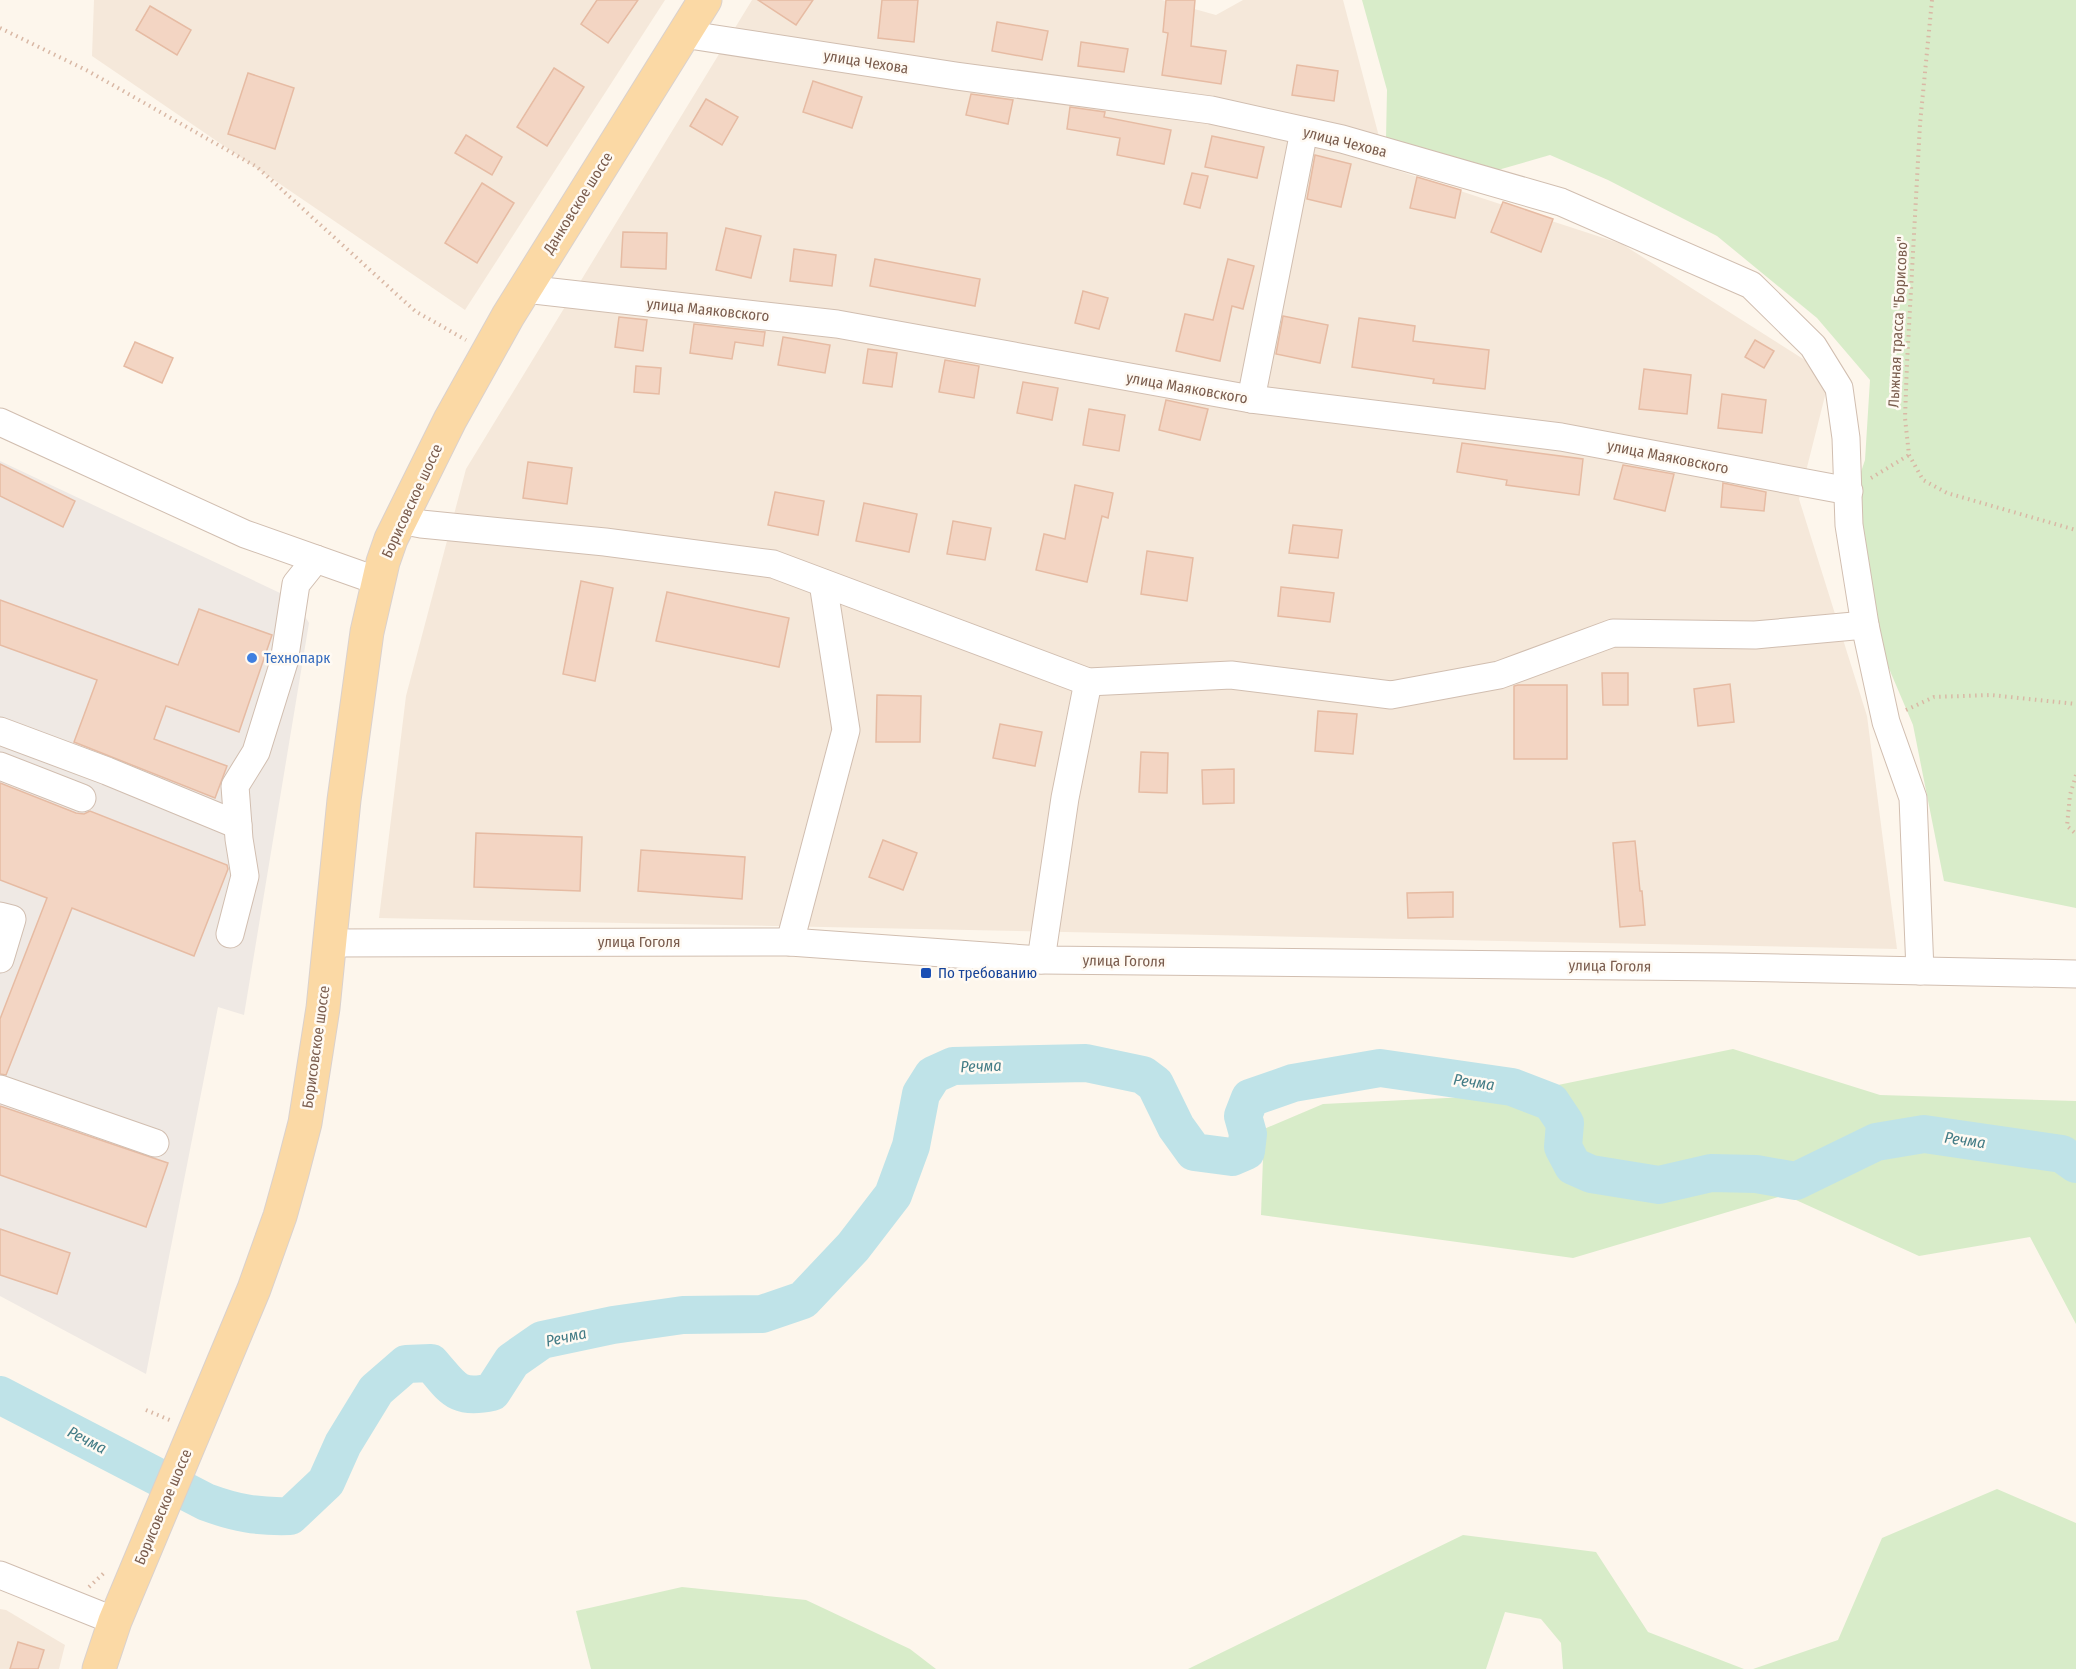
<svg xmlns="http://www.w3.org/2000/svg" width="2076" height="1669" font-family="'Fira Sans Condensed',sans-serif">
	<rect width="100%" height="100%" fill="#fdf6ec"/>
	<g fill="#f5e8da">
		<polygon points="94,0 665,0 465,310 92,56"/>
		<polygon points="752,0 1162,0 1216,15 1243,0 1343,0 1387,167 1622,244 1830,376 1799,499 1867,716 1897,949 379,918 406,696 466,469"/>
		<polygon points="0,1609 6,1610 65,1645 59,1669 0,1669"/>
	</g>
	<polygon fill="#efe9e4" points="0,461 295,600 309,623 244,1015 218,1007 146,1374 0,1296"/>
	<g fill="#d8ecc9">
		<polygon points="1362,0 2076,0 2076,908 1944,881 1913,725 1865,612 1842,528 1865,460 1870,380 1817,318 1717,236 1608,180 1550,155 1498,170 1386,139 1387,90"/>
		<polygon points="1733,1049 1880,1095 2076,1101 2076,1324 2030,1237 1919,1256 1785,1195 1573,1258 1261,1215 1264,1129 1323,1104 1509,1095"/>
		<polygon points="1997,1489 2076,1523 2076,1669 1753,1669 1838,1640 1882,1538"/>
		<polygon points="1463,1535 1596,1552 1648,1632 1744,1669 1563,1669 1561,1643 1541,1619 1505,1612 1486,1669 1188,1669"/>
		<polygon points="682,1587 806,1600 910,1649 936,1669 591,1669 576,1611"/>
	</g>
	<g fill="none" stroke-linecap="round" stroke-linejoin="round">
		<path stroke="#bfe3e8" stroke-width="38" d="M0 1395 206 1502C236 1513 258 1517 290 1516L326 1482 343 1444 376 1390 406 1364 431 1363C453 1388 456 1400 492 1392L512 1361 542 1340 613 1325 683 1315 762 1314 803 1300 853 1247 893 1195 911 1146 921 1094 933 1075 953 1066 1086 1063 1143 1075 1155 1084 1176 1127 1194 1152 1232 1157 1246 1151 1248 1134 1243 1116 1250 1098 1293 1083 1380 1068 1512 1087 1551 1102 1565 1123 1563 1147 1573 1166 1591 1174 1659 1185 1711 1173 1756 1174 1796 1181 1876 1142 1924 1134 2062 1154 2076 1164"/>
	</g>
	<g fill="#f3d5c3" stroke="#e6bba3" stroke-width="1.5">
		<polygon points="597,0 638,0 608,43 581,24"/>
		<polygon points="758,0 813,0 796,25"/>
		<polygon points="882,0 918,0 914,42 878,38"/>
		<polygon points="1166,0 1195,0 1191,46 1226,51 1221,84 1162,75 1168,33 1163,32"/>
		<polygon points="150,6 191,30 177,55 136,30"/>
		<polygon points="997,22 1048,31 1042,60 992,51"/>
		<polygon points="1081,42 1128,49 1124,72 1078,66"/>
		<polygon points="1297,65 1338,71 1334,101 1292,95"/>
		<polygon points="554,68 584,87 547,146 517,127"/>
		<polygon points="248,73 294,88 275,149 228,134"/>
		<polygon points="813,81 862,97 852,128 803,112"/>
		<polygon points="971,94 1013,100 1008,124 966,115"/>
		<polygon points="706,99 738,117 722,145 690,126"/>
		<polygon points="1070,107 1105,112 1104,117 1171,130 1164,164 1117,155 1120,138 1067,129"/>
		<polygon points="466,135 502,157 492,175 455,153"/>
		<polygon points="1212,136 1264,147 1257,178 1205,167"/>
		<polygon points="1315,155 1351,164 1341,207 1307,199"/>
		<polygon points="1192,173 1208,176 1200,208 1184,204"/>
		<polygon points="1417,177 1461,190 1455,218 1410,208"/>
		<polygon points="482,183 514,203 477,263 445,243"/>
		<polygon points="1503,202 1553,219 1541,252 1491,232"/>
		<polygon points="726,228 761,236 751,278 716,270"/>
		<polygon points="623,232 667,233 666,269 621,267"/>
		<polygon points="794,249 836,255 832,286 790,281"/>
		<polygon points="875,259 980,279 975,306 870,286"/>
		<polygon points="1228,259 1254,266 1243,309 1232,306 1220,361 1176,351 1185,314 1213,320"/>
		<polygon points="1083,291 1108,298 1099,329 1075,323"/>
		<polygon points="1283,316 1328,325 1320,363 1276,354"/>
		<polygon points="619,317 647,320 643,351 615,347"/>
		<polygon points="1359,318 1415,326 1413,341 1489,350 1485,389 1433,383 1434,379 1352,367"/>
		<polygon points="694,324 765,332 763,346 735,342 732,359 690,353"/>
		<polygon points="783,337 830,345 825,373 778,365"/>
		<polygon points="1755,340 1774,351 1764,368 1745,357"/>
		<polygon points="135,342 173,358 162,383 124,366"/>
		<polygon points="868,349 897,353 892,387 863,383"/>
		<polygon points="945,360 979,366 974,398 939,392"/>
		<polygon points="636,366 661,368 659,394 634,392"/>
		<polygon points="1644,369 1691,375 1687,414 1639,409"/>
		<polygon points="1023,382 1058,388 1052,420 1017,413"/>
		<polygon points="1722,394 1766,400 1762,433 1718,428"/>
		<polygon points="1166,400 1208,409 1200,440 1159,430"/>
		<polygon points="1089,409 1125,415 1119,451 1083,445"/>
		<polygon points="1462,443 1583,459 1579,495 1506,485 1507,480 1457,472"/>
		<polygon points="528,462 572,468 567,504 523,498"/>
		<polygon points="0,464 75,501 63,527 0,496"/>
		<polygon points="1623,465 1674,474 1665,511 1614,499"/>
		<polygon points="1723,483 1766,492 1764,511 1721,507"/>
		<polygon points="1075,485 1113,493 1108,518 1102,516 1087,582 1036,570 1044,534 1065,539"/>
		<polygon points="775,492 824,501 818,535 768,525"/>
		<polygon points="864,503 917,514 909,552 856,541"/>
		<polygon points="953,521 991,528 985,560 947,554"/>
		<polygon points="1293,525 1342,530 1338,558 1289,553"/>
		<polygon points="1147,551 1193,558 1187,601 1141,594"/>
		<polygon points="581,581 613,588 595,681 563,674"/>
		<polygon points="1281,587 1334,593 1330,622 1278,616"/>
		<polygon points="667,592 789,618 779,667 656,641"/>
		<polygon points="0,600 178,665 199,609 272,635 239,732 166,706 154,739 227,766 215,798 74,742 97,680 0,645"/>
		<polygon points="1602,673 1628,673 1628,705 1603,705"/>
		<polygon points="1730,684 1734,722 1698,726 1694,689"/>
		<polygon points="1518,685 1567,685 1567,759 1514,759 1514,686"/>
		<polygon points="877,695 921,696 920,742 876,742"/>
		<polygon points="1318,711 1357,714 1353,754 1315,751"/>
		<polygon points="1000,724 1042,732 1035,766 993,758"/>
		<polygon points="1141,752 1168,753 1167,793 1139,792"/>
		<polygon points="1234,769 1234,803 1203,804 1202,770"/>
		<polygon points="0,783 76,813 84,814 90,811 227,865 228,869 194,956 72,908 6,1075 0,1074 0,1019 47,898 0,880"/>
		<polygon points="476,833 582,837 580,891 474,887"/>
		<polygon points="883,840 917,853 903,890 869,877"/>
		<polygon points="1635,841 1640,891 1642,891 1645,925 1620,927 1613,843"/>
		<polygon points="641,850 745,857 742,899 638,891"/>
		<polygon points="1453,892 1453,917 1408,918 1407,893"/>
		<polygon points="0,1106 168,1163 146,1227 0,1175"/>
		<polygon points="0,1229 70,1253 57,1294 0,1275"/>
		<polygon points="18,1642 44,1650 38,1669 10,1669"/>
	</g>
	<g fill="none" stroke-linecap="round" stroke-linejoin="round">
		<g stroke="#d1beb0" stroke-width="29">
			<g id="minor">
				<polyline points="683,34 956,76 1211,110 1342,139 1561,202 1751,285 1813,346 1839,388 1846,438 1849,525 1865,625 1886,722 1913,798 1920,971"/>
				<polyline points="525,289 837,324 1251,399 1561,437 1849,491"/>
				<polyline points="1251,399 1304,131"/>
				<polyline points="0,422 245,534 378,581"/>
				<polyline points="400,520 421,524 605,542 773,564 1088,682 1231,675 1391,695 1499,675 1613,633 1755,635 1865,625"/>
				<polyline points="0,731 107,771 238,825"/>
				<polyline points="0,766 82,798"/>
				<polyline points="0,916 12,919 0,959"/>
				<polyline points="230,934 245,876 239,839 235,786 256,752 284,662 296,584 316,559"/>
				<polyline points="790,942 846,730 823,583"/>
				<polyline points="330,943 790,942 1041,960 1728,967 2076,974"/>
				<polyline points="1041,960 1065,798 1088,682"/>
				<polyline points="0,1089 155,1143"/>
				<polyline points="0,1575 115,1621"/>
			</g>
		</g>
		<g stroke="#dad1cd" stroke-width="35">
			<polyline id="major" points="99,1669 115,1621 254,1289 280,1216 292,1173 305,1123 323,1008 344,800 367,632 383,562 391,539 450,420 508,316 705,0"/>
		</g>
		<g stroke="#d9b8a5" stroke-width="4" stroke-dasharray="1.5 4.5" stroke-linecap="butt">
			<polyline points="1932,0 1920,124 1907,363 1905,418 1909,455 1923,480 1947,493 2076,530"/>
			<polyline points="0,28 88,71 257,167 415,311 466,340"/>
			<polyline points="1871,478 1909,455"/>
			<polyline points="1906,710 1934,697 1991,695 2076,704"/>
			<polyline points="2076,775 2070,795 2067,826 2076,834"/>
			<polyline points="146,1410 172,1421"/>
			<polyline points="89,1587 105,1572"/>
		</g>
		<use href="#minor" stroke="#fff" stroke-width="27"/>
		<use href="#major" stroke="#fbd9a5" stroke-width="33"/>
	</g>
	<circle fill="#3f7fe0" stroke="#fffaf3" stroke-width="2" cx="252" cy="658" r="6"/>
	<rect fill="#1a4fb4" stroke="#fffaf3" stroke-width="2" x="920" y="967" width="12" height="12" rx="3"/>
	<g text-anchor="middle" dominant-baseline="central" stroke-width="5" stroke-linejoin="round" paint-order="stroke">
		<g font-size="15" fill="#7a5c4d" stroke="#fffaf3">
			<text transform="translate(866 62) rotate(9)">улица Чехова</text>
			<text transform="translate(1345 142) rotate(14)">улица Чехова</text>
			<text transform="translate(578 203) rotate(-58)">Данковское шоссе</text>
			<text transform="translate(708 310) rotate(6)">улица Маяковского</text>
			<text transform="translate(1898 322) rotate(-87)">Лыжная трасса "Борисово"</text>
			<text transform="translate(1187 388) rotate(10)">улица Маяковского</text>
			<text transform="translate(1668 457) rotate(11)">улица Маяковского</text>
			<text transform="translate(412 501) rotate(-65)">Борисовское шоссе</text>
			<text x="639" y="942">улица Гоголя</text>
			<text transform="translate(1124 961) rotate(1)">улица Гоголя</text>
			<text transform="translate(1610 966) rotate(1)">улица Гоголя</text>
			<text transform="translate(316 1047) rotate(-82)">Борисовское шоссе</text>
			<text transform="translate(163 1507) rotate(-67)">Борисовское шоссе</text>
		</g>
		<g font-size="15" fill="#366cbe" stroke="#fffaf3" text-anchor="start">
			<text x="264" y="658">Технопарк</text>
		</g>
		<g font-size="15" fill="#164399" stroke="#fffaf3" text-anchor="start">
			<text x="938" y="973">По требованию</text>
		</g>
		<g font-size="16" font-style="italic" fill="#437c86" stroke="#fffaf3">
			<text transform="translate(981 1066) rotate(-2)">Речма</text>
			<text transform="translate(1474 1082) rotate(8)">Речма</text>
			<text transform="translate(1965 1140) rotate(8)">Речма</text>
			<text transform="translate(566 1337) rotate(-12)">Речма</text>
			<text transform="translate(87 1440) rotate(27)">Речма</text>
		</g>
	</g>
</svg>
